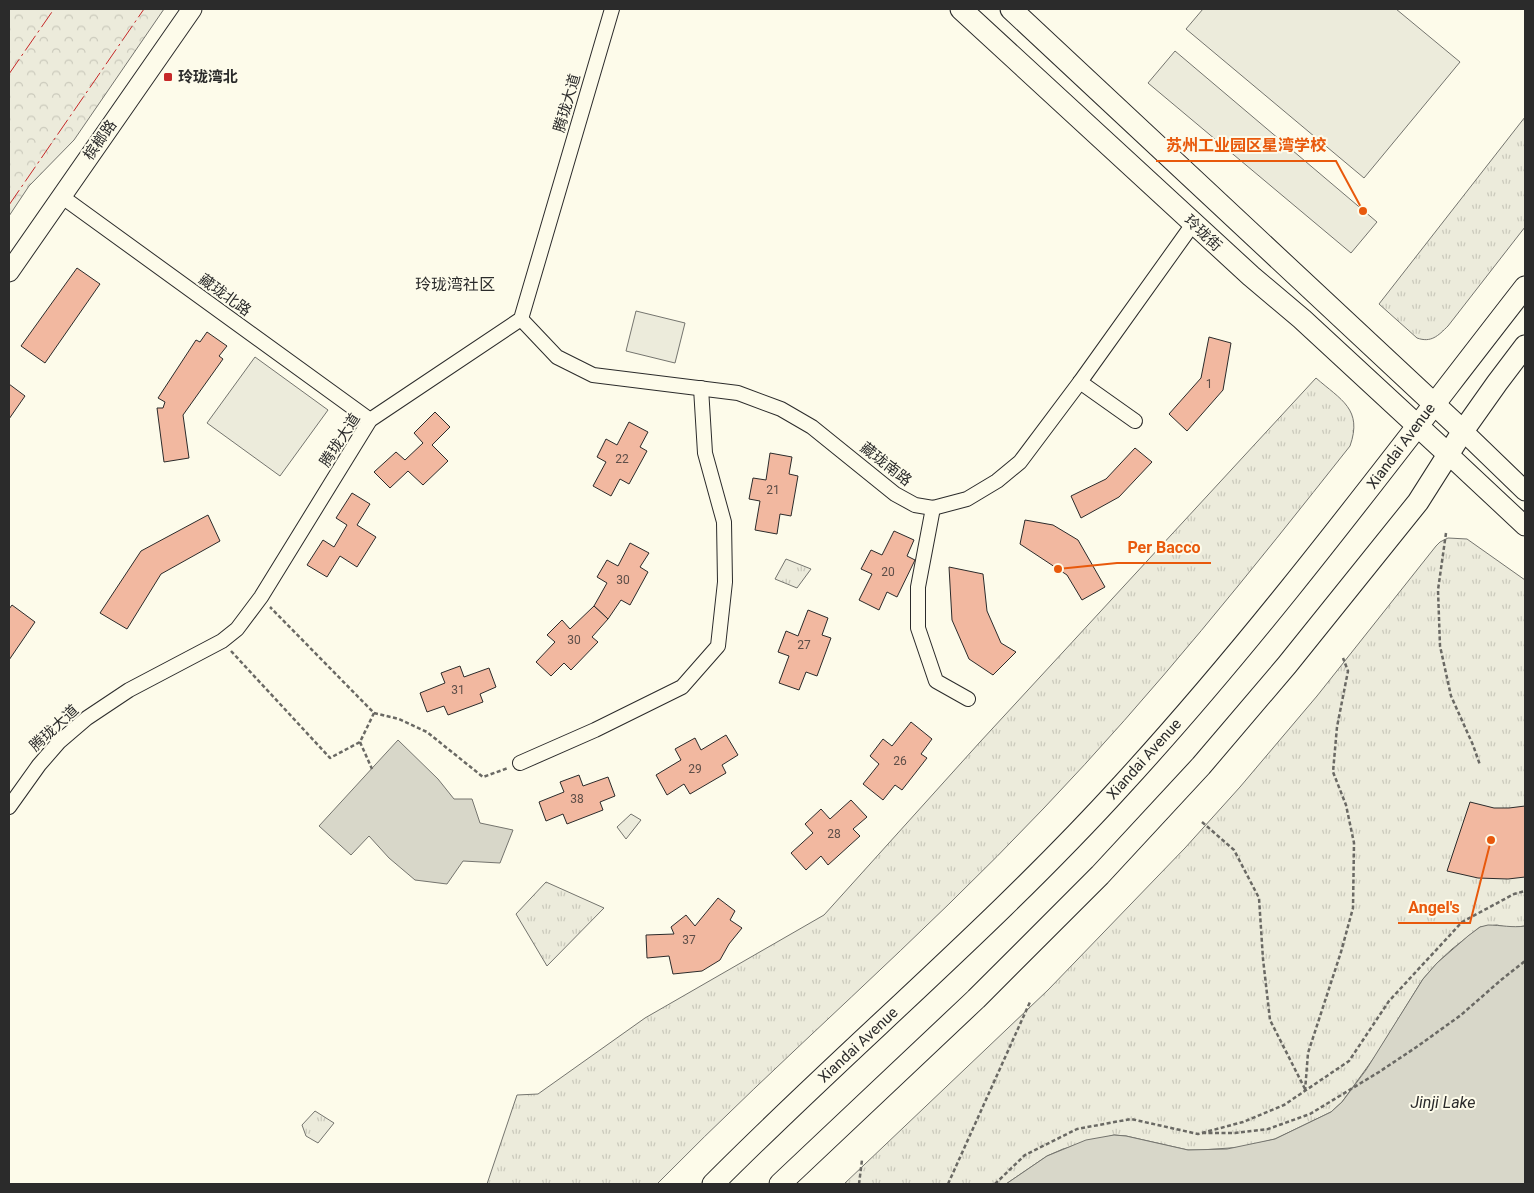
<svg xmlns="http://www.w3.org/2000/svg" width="1534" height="1193" font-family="Roboto,'Noto Sans SC',sans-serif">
	<defs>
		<pattern id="forest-crowns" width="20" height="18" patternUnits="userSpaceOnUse" patternTransform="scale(1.25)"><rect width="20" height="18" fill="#ecebdb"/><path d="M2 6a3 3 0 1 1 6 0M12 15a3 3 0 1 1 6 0" fill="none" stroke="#cbcabc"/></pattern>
		<pattern id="park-tufts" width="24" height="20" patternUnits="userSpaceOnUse" patternTransform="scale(1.25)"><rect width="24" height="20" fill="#ecebdb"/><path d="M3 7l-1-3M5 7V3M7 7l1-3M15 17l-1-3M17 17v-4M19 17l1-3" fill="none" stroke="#cbcabc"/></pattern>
	</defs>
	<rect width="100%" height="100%" fill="#fdfbea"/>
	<polygon fill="url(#forest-crowns)" stroke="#74746e" points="9,9 164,9 74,140 29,186 9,216"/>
	<g fill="url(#park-tufts)" stroke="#74746e">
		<path d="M1525 117V227L1448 326C1438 336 1431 343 1417 338L1379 304Z"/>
		<path d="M1316 378C1341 400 1363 409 1350 446 1252 570 1153 694 1044 808 920 939 783 1056 657 1184H487L517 1095 538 1094 645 1018 824 915 980 742Z"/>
		<polygon points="1448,538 1467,539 1525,580 1525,926 1510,928 1497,925 1480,927 1452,949 1437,963 1423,979 1376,1055 1342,1102 1331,1112 1275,1139 1244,1147 1201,1150 1188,1150 1126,1136 1114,1135 1063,1149 1047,1156 1006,1184 844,1184 1048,990 1185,848 1240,787 1317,696 1436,546 1440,542"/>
		<polygon points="786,559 811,569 797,588 775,579"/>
		<polygon points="631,814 641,820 626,839 617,827"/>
		<polygon points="546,882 604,908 547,966 516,914"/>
		<polygon points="315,1111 334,1123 318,1143 306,1136 302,1125"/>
	</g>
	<g fill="#ecebdb" stroke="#74746e">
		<polygon points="1203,9 1396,9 1460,62 1364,178 1186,29"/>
		<polygon points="1175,51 1377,222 1351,253 1148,83"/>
		<polygon points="636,311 685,323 675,363 626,351"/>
		<polygon points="255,357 328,410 280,476 207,423"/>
	</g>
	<g fill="#d8d7c9" stroke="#74746e">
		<polygon points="398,740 438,779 454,799 472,799 480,823 513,830 500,863 463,861 447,884 415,880 389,858 369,836 351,855 319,826"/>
		<path d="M1488 925C1501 925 1512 928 1525 926V1184H1006L1047 1156 1086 1140 1114 1135 1126 1136 1188 1150 1227 1149 1275 1139 1331 1112 1342 1102 1366 1070 1423 979 1437 963 1468 936 1480 927Z"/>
	</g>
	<g fill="#f2b8a0" stroke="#2b2b2b">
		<polygon points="77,268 100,284 45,363 21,346"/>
		<polygon points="207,332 227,346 219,356 223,359 183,415 189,458 164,462 157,408 163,408 165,402 158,398 196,340 200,342"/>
		<polygon points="1209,337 1231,343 1223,390 1187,431 1169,414 1201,378"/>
		<polygon points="9,384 25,396 9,419"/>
		<polygon points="435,412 450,427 432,445 448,461 423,485 408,471 390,488 374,472 396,452 405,460 423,443 414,433"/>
		<polygon points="629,422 648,432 640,447 647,451 629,484 620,479 611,496 593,486 606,462 597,457 606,439 617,445"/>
		<polygon points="1135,448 1152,462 1119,497 1081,518 1071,496 1106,479"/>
		<polygon points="770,453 792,457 789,474 798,476 791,516 780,514 777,534 755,530 760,501 749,499 753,478 766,480"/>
		<polygon points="352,493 370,504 357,525 376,537 357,567 340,556 327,577 307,565 323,540 334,547 347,525 336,518"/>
		<polygon points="208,515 220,541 161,574 127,629 100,613 141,551"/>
		<polygon points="1025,520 1053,525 1078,540 1105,587 1082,600 1067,575 1020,544"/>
		<polygon points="894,531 914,540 907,556 915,560 897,597 887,592 879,610 859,600 872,574 861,569 871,550 882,555"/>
		<polygon points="630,543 649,553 640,567 648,572 630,605 621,600 608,619 594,606 607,583 597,577 607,560 618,566"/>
		<polygon points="949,567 983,574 987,611 1001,643 1016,652 993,675 969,659 952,620"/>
		<polygon points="12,605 35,622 9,660 9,609"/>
		<polygon points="594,606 608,619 592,637 598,642 571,670 564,663 551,676 536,662 555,642 547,635 562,620 570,629"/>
		<polygon points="808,610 828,618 822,635 831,638 817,676 806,672 799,690 779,683 789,656 778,652 786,631 798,636"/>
		<polygon points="460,666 464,677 489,668 496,687 480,694 483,702 448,715 444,706 427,712 420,693 445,683 441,673"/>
		<polygon points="911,722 932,739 921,754 927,758 902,790 895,785 883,800 863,784 879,764 870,756 883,739 892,746"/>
		<polygon points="726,735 738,755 722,765 726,773 690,794 684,784 667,795 656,775 681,760 675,749 695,738 701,750"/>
		<polygon points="579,775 583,786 608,777 615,796 600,802 603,810 567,824 563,814 546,821 539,802 564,792 560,782"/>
		<polygon points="851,800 867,817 853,829 860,836 828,865 821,856 806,870 791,853 813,833 805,824 821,809 830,819"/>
		<polygon points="1470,802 1494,808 1509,808 1525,806 1525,877 1508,879 1478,878 1447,871"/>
		<polygon points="718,898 735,911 730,920 742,928 729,944 720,960 702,971 673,974 669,956 647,958 646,935 674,934 671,927 686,915 695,926"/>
	</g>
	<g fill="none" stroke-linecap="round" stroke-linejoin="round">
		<g stroke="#2b2b2b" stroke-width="16">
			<g id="street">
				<polyline points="61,196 370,420"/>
				<polyline points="521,319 557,357 593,375 738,393 781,409 812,427 895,494 915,505 933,508 967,499 997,481 1020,462 1080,382 1193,224"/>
				<polyline points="1080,382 1135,421"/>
				<polyline points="933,508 918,587 918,628 936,681 968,699"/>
				<polyline points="520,763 595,730 682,687 718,646 725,582 724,522 705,453 701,388"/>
				<polyline points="9,807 39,765 59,742 87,718 129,690 222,641 237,629 261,597 370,420 521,319 612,9"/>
			</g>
		</g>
		<g stroke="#2b2b2b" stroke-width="21">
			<g id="secondary">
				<polyline points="9,272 192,9"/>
				<polyline points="1463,431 1525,491"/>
				<polyline points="1448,454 1525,526"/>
			</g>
		</g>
		<g stroke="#2b2b2b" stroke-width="23">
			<g id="primary">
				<polyline points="961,9 1251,276 1302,319 1448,454"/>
				<polyline points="1011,9 1463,431"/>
				<path d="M713 1184C847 1049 994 926 1123 784 1267 627 1394 455 1525 287"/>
				<polyline points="780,1184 976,999 1100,875 1201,766 1287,665 1418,502 1463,431 1497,383 1525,346"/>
			</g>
		</g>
		<g stroke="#6a6964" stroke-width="2.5" stroke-dasharray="4 2.5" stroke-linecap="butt">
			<polyline points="1446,533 1438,590 1440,646 1451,696 1473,745 1480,765"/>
			<polyline points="231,651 330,758 360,742 374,713 270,607"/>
			<polyline points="374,713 399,719 427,732 483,777 508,768"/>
			<polyline points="360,742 372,769"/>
			<polyline points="1202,822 1234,850 1259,898 1263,959 1270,1020 1305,1089"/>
			<polyline points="1305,1091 1308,1053 1341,952 1353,908 1354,843 1346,805 1333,772 1337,727 1348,671 1343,658"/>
			<polyline points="1202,1133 1235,1133 1268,1129 1310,1114 1379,1072 1418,1046 1461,1015 1501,980 1525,961"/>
			<polyline points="859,1184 862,1160"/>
			<polyline points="948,1184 1030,1002"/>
			<polyline points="995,1184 1025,1155 1077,1129 1131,1119 1198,1134 1243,1122 1284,1105 1349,1061 1389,1001 1462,922 1514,894 1525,891"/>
		</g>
		<use href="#street" stroke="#fdfbea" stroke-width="14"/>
		<use href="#secondary" stroke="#fdfbea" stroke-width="19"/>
		<use href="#primary" stroke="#fdfbea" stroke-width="21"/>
		<g stroke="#c62828" stroke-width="1" stroke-dasharray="18 4 2.5 4" stroke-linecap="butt">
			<polyline points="9,74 54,9"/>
			<polyline points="9,205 144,9"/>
		</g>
	</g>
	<rect fill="#c62828" stroke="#fdfbea" stroke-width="2" x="163" y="72" width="10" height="10" rx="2.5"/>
	<g text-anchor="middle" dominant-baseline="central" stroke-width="4" stroke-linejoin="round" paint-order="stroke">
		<g font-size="12" fill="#5d4e48">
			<text x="1209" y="384">1</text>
			<text x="622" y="459">22</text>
			<text x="773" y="490">21</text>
			<text x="888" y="572">20</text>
			<text x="623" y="580">30</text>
			<text x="574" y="640">30</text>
			<text x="804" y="645">27</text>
			<text x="458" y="690">31</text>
			<text x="900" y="761">26</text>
			<text x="695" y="769">29</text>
			<text x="577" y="799">38</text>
			<text x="834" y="834">28</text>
			<text x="689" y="940">37</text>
		</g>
		<g font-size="15" font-weight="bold" fill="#2b2b2b" stroke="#fdfbea" text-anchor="start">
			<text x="178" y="77">玲珑湾北</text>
		</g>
		<g font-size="15" fill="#2b2b2b" stroke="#fdfbea">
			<text transform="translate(567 103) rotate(-74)">腾珑大道</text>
			<text transform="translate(100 140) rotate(-55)">槟榔路</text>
			<text transform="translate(1203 233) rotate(43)">玲珑街</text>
			<text transform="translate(225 295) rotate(36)">藏珑北路</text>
			<text transform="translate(340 440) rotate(-57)">腾珑大道</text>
			<text transform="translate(1401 446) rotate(-53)">Xiandai Avenue</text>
			<text transform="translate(886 464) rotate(38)">藏珑南路</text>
			<text transform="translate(54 728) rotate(-43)">腾珑大道</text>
			<text transform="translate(1144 759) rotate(-48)">Xiandai Avenue</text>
			<text transform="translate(858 1045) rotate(-43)">Xiandai Avenue</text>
		</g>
		<g font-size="16" fill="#2b2b2b" stroke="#fdfbea">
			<text x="455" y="284">玲珑湾社区</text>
		</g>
		<g font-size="16" font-style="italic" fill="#2b2b2b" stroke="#fdfbea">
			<text x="1443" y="1102">Jinji Lake</text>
		</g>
	</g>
	<path fill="none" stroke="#e8590c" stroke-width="2" d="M1363 211L1336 161H1156M1058 569L1117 563H1211M1491 840L1470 923H1398"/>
	<g fill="#e8590c" stroke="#fdfbea" stroke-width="2">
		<circle cx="1363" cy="211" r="5"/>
		<circle cx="1058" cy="569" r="5"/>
		<circle cx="1491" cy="840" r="5"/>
	</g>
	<g font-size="16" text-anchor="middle" font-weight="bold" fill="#e8590c" stroke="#fdfbea" stroke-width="4" stroke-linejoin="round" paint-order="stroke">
		<text x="1246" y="151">苏州工业园区星湾学校</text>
		<text x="1164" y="553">Per Bacco</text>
		<text x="1434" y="913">Angel's</text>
	</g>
	<rect width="1534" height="1193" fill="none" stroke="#2b2b2b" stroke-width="20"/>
</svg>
